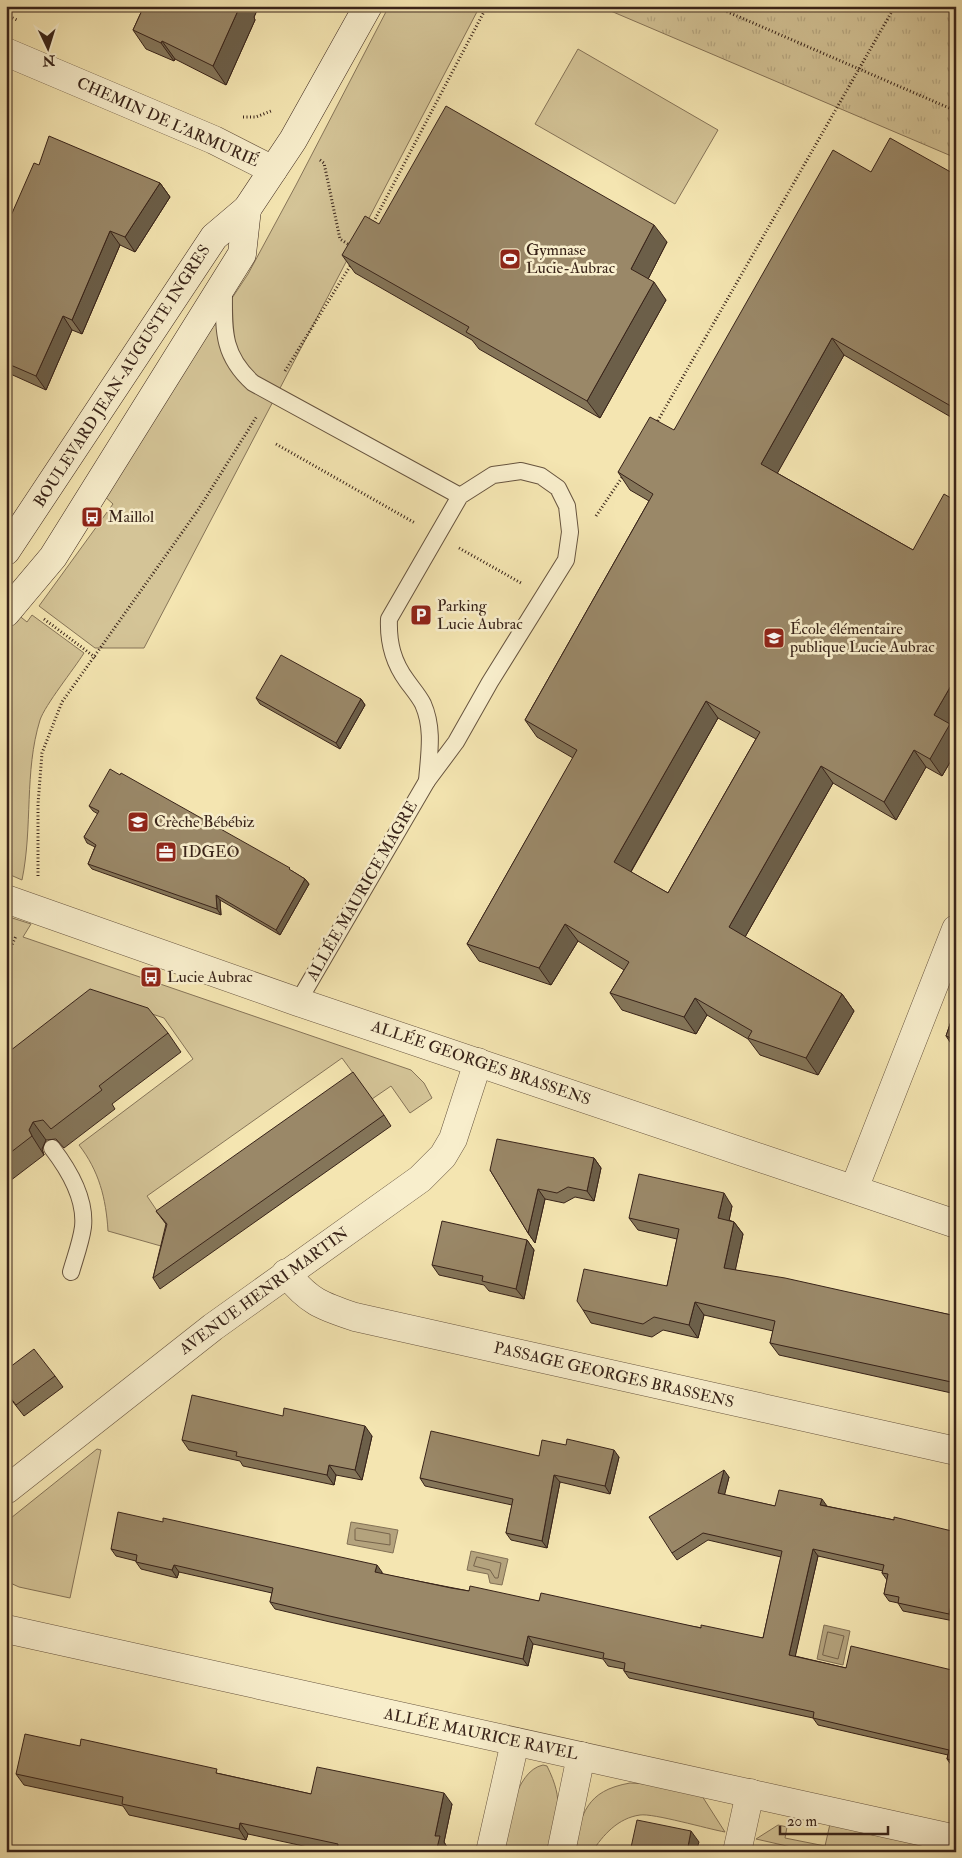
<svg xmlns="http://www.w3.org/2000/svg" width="962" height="1858" font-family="'IM FELL Double Pica',serif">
	<defs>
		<pattern id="park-tufts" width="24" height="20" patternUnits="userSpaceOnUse" patternTransform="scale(1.25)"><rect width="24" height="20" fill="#d4c497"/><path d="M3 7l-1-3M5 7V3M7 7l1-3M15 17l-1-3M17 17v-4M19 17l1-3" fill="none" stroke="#b7a882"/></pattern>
	</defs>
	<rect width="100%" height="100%" fill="#f4e5b1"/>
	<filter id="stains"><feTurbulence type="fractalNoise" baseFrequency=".004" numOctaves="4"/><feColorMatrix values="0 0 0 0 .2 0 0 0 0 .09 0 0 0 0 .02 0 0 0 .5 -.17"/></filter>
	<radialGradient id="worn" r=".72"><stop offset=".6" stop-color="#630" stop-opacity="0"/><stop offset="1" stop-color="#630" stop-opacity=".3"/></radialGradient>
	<g fill="#d4c497" stroke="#867458">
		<polygon points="389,6 480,6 144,648 95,648 39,606 113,504 102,494 248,274 296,185"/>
		<polygon points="578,49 718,130 675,204 535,124"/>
		<path d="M17 614 27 622 32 615 84 653C74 669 45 705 40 720 24 772 33 827 22 880L6 873V629Z"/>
		<path d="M6 916 31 924 23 937 411 1070 424 1083 432 1098 410 1113 391 1086 372 1099 342 1058 147 1196 174 1236 168 1248 108 1231C106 1198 99 1171 79 1145L193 1059 164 1018 102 997 6 1067Z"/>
		<polygon points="97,1449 101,1450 70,1598 19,1587 6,1581 6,1522"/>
		<path d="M543 1765 547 1766C565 1802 557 1815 550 1852H501C507 1828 514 1771 543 1765Z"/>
		<path d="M630 1783 648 1784 702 1796 725 1832C708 1829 653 1813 640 1815 618 1818 603 1835 592 1852H571C583 1813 585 1791 630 1783Z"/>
		<polygon points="830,1824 953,1852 813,1852 756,1839 778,1825 787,1827 785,1838 825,1846"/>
	</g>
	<polygon fill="url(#park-tufts)" stroke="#867458" points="599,6 956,6 956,158"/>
	<g fill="#b4a37d" stroke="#827055">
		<polygon points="351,1522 398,1530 393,1553 347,1544"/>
		<polygon points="471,1551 508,1559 502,1585 490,1583 488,1574 467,1570"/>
		<polygon points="824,1625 850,1631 843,1665 817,1659"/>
	</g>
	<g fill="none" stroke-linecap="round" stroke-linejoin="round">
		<g stroke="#76634b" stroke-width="1">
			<polygon points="357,1528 390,1534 390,1545 355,1540 355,1530"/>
			<polygon points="477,1557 501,1563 498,1578 495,1578 490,1570 474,1566"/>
			<polygon points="828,1632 844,1636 838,1659 823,1655"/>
		</g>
		<g stroke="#67543f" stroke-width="18">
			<g id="service">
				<path d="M224 288C224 329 221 354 253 383L460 496"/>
				<path d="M521 471 541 476 558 488 567 506 570 532 566 560 490 682 456 742 427 781C429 754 434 729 423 704 419 696 412 688 407 681 393 662 388 643 389 619L460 496 493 475Z"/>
				<polyline points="298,1002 427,781"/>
				<path d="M52 1148C69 1170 86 1198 83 1227 81 1242 75 1258 71 1272"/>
			</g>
		</g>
		<g stroke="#67543f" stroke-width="29">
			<g id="minor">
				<polyline points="6,899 298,1002 956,1224"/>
				<polyline points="854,1189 956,929"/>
				<path d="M286 1273C309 1302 322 1306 355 1317L956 1451"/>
				<polyline points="6,1490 213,1327 420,1179 443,1156 453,1139 478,1062"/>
				<polyline points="6,1629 956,1839"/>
				<polyline points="490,1852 515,1742"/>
				<polyline points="561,1852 581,1756"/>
				<polyline points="737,1852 750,1793"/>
			</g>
		</g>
		<g stroke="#67543f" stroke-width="29">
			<polyline id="tertiary" points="6,52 214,140 273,170"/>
		</g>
		<g stroke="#382319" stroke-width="29">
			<g id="secondary">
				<polyline points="6,551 214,237 247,209 293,140 368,6"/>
				<polyline points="6,613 53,557 242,254 247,209"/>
			</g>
		</g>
		<g stroke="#382319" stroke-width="3" stroke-dasharray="1 2.5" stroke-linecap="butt">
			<polyline points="714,6 956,111"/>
			<polyline points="6,15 17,20"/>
			<polyline points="243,117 256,117 271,111"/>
			<polyline points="320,160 324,163 340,239 351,246"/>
			<polyline points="372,225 487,6"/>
			<polyline points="285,371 352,263"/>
			<polyline points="656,424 895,6"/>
			<polyline points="276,444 415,523"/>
			<polyline points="596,516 623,476"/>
			<polyline points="459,548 521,583"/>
			<polyline points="44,619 96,658"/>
			<polyline points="38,876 38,804 42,753 62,702 198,510 257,416"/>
			<polyline points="6,957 16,936"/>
		</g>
		<use href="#service" stroke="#f8eecc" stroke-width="16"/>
		<use href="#minor" stroke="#f8eecc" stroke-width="28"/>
		<use href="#tertiary" stroke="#f8eecc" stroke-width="28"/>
		<use href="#secondary" stroke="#f8eecc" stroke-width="28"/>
	</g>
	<g fill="#847559" stroke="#382319" fill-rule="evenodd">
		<polygon points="144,6 259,6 254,17 255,20 226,85 175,59 174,61 146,49 133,30"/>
		<polygon points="39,165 160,183 170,197 135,252 120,245 82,334 72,330 46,390 6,372 6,227"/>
		<path d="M871 172 956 175V420L844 355 777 473 913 550 956 501V715L950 725 956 733V752L942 776 926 767 896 820 833 783 745 937 842 994 854 1011 818 1075 760 1055 748 1039 707 1015 696 1034 622 1010 610 993 624 970 578 941 551 985 479 961 467 944 573 758 537 737 525 720 649 501 630 490 618 472 674 430ZM718 718 756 739 668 893 631 872Z"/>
		<polygon points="379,224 667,242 648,279 666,300 600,418 479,349 472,340 355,273 342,255"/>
		<polygon points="256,698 361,699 365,705 340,749 260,704"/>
		<polygon points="89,806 292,871 305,879 309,884 280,935 220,900 221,915 92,869 88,864 95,847 87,843 84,837 98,814 93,811"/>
		<polygon points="956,1007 956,1051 946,1036"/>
		<polygon points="168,1033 181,1052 112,1104 115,1109 64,1148 56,1139 46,1140 42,1149 44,1155 6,1184 6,1054"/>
		<polygon points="384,1115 391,1126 160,1289 153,1278 166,1224 156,1211"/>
		<polygon points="594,1158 601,1168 594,1201 575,1197 564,1203 545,1199 535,1243 528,1233 490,1170"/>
		<polygon points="732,1206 729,1220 734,1222 743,1234 735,1270 956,1316 956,1394 779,1355 770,1343 773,1331 704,1315 698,1338 663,1330 652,1337 591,1323 583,1310 667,1286 677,1239 638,1230 629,1218"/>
		<polygon points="527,1240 534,1250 524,1299 489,1291 484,1285 439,1275 432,1265"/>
		<polygon points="6,1370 55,1376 63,1387 24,1416 6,1393"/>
		<polygon points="372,1436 362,1480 336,1475 334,1485 243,1466 240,1461 189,1450 182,1440"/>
		<polygon points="539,1456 619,1457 610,1494 560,1482 547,1548 511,1540 506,1533 512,1505 425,1486 420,1478"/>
		<polygon points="729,1477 724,1495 775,1506 826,1506 894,1520 954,1621 903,1611 898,1603 889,1601 884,1594 887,1580 882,1573 883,1571 818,1556 795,1656 846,1668 956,1671 956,1767 952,1766 947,1759 948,1755 818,1725 813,1718 629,1678 624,1671 624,1669 608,1666 603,1659 533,1644 528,1666 330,1622 275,1609 270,1602 272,1593 179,1572 177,1578 141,1569 136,1562 136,1561 116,1556 111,1549 382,1572 382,1574 469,1591 539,1601 763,1638 781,1557 708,1540 677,1560 672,1553"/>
		<polygon points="80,1746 221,1774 311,1794 452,1804 444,1842 447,1847 446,1852 331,1852 248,1834 246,1840 129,1815 123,1806 24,1785 16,1774"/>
	</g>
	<g fill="#6c5f49" stroke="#382319">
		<polygon points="240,6 259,6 254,17 255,20 226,85 213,66"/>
		<polygon points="162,41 175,59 174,61 161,43"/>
		<polygon points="160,183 170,197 135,252 125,237"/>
		<polygon points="654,225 667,242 644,287 631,269"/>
		<polygon points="110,231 120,245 82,334 72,320"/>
		<polygon points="654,282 666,300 600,418 587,401"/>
		<polygon points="63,316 72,330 46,390 36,376"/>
		<polygon points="832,338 844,355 773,481 761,464"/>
		<polygon points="956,677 956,715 950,725 956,733 956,752 942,776 930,759 934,715"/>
		<polygon points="361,699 365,705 340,749 336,743"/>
		<polygon points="706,701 718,718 626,880 614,862"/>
		<polygon points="914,750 926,767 896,820 884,802"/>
		<polygon points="821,766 833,783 741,944 729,927"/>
		<polygon points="305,879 309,884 280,935 276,930"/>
		<polygon points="216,895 220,900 221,915 217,909"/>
		<polygon points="565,924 578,941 551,985 539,968"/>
		<polygon points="842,994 854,1011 818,1075 806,1058"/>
		<polygon points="695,998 707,1015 696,1034 684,1017"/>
		<polygon points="33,1122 46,1140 42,1149 44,1155 32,1136 29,1130"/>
		<polygon points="594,1158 601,1168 594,1201 587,1191"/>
		<polygon points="538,1189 545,1199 535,1243 528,1233"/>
		<polygon points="724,1193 732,1206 727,1231 718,1218"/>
		<polygon points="734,1222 743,1234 733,1281 724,1268"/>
		<polygon points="527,1240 534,1250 524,1299 516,1289"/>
		<polygon points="695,1302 704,1315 698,1338 689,1325"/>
		<polygon points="365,1426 372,1436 362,1480 355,1470"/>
		<polygon points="614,1450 619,1457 610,1494 605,1486"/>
		<polygon points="329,1465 336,1475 334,1485 327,1475"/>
		<polygon points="724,1470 729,1477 723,1501 718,1493"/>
		<polygon points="554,1475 560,1482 547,1548 542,1541"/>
		<polygon points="822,1499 827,1506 820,1505"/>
		<polygon points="813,1549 818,1556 794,1662 789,1655"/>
		<polygon points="174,1565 179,1572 177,1578 172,1570"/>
		<polygon points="377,1565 382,1572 380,1579 375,1572"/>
		<polygon points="956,1584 956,1614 954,1621 949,1614"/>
		<polygon points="528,1636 533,1644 528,1666 523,1659"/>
		<polygon points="444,1793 452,1804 444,1842 447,1847 446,1852 436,1852 435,1836"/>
		<polygon points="240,1823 248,1834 246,1840 239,1829"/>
		<polygon points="691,1831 699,1842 696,1852 687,1852"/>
	</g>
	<g fill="#9a8868" stroke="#382319" fill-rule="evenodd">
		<polygon points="144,6 240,6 213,66 162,41 161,43 133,30"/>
		<polygon points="446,106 654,225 631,269 654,282 587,401 466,332 469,327 342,255 365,216 379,224"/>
		<polygon points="49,136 160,183 125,237 110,231 72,320 63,316 36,376 6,363 6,227 34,163 39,165"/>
		<path d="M890 138 956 175V409L832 338 761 464 913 550 944 494 956 501V677L934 715 950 724 930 759 914 750 884 802 821 766 729 927 842 994 806 1058 748 1038 752 1031 695 998 684 1017 610 993 629 962 565 924 539 968 467 944 577 750 525 720 653 494 618 472 650 417 674 430 833 150 871 172ZM706 701 760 732 668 893 614 862Z"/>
		<polygon points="281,655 361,699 336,743 256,698"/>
		<polygon points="110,769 120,775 121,773 290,868 289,869 305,879 276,930 216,895 217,909 88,864 96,845 84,837 99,811 89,806"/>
		<polygon points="90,989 148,1008 168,1033 99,1086 102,1090 51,1129 43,1120 33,1122 29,1130 32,1136 6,1156 6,1054"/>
		<polygon points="956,1007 956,1040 946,1036"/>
		<polygon points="353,1072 384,1115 153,1278 167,1224 156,1211"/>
		<polygon points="497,1139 594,1158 587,1191 568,1187 557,1193 538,1189 528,1233 490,1170"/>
		<polygon points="639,1174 724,1193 718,1218 734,1222 724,1268 785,1278 956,1316 956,1383 770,1343 775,1321 695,1302 689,1325 654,1317 643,1324 583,1310 577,1301 584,1269 667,1286 679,1229 629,1218"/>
		<polygon points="442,1221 527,1240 516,1289 482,1281 483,1276 432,1265"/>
		<polygon points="34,1349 55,1376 16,1405 6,1392 6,1370"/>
		<polygon points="192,1395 283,1416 284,1408 365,1426 355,1470 329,1465 327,1475 236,1456 237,1452 182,1440"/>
		<polygon points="431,1431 539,1456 542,1440 566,1445 567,1439 614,1450 605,1486 554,1475 542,1541 506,1533 513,1499 420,1478"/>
		<polygon points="724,1470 718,1493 775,1506 779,1490 822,1499 820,1505 894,1520 894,1517 956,1532 956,1584 949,1614 898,1603 899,1597 884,1594 888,1574 882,1573 884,1565 813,1549 789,1655 846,1668 851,1646 956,1671 956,1761 947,1759 949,1750 813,1718 814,1712 624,1671 625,1663 603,1658 604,1653 528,1636 523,1659 325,1615 270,1602 273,1588 174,1565 172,1570 136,1562 137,1555 111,1549 118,1512 163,1522 163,1518 377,1565 375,1572 451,1588 469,1591 470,1586 539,1601 541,1593 701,1628 701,1625 763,1638 782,1551 703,1533 672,1553 649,1517"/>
		<polygon points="25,1734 80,1746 81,1739 217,1769 216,1773 311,1794 317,1767 444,1793 435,1836 440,1836 436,1852 337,1852 338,1844 240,1823 239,1829 122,1804 123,1797 16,1774"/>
		<polygon points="637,1820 691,1831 687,1852 630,1852"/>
		<polygon points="769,1848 787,1852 768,1852"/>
	</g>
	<defs>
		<g id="stadium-square" transform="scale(1.125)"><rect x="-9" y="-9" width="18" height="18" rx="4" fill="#8f2418" stroke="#f8eecc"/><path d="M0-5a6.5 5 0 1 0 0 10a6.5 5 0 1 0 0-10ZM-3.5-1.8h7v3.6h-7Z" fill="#fff"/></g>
		<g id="bus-square" transform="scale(1.125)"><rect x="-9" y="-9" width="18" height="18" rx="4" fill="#8f2418" stroke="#f8eecc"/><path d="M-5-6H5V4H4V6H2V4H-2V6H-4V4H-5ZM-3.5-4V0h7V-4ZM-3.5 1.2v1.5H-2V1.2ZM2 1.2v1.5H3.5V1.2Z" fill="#fff"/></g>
		<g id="parking-square" transform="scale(1.125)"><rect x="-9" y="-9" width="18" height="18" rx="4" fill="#8f2418" stroke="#f8eecc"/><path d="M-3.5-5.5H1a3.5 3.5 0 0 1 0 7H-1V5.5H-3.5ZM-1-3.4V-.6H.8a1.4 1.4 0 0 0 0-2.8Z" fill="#fff"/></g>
		<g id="school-square" transform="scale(1.125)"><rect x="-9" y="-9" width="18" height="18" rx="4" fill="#8f2418" stroke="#f8eecc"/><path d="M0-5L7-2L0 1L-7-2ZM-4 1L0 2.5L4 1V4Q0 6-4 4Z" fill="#fff"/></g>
		<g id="office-square" transform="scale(1.125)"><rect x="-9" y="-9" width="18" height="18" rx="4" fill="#8f2418" stroke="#f8eecc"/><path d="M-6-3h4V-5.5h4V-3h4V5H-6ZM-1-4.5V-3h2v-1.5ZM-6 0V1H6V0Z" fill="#fff"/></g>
	</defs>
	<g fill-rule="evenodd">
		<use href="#stadium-square" x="510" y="259"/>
		<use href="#bus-square" x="92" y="517"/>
		<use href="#parking-square" x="421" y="615"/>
		<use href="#school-square" x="774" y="638"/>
		<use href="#school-square" x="138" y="822"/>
		<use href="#office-square" x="166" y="852"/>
		<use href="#bus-square" x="151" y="977"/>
	</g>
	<g text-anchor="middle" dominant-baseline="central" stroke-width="5" stroke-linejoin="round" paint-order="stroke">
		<g font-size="16" fill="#382319" stroke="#f8eecc">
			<text transform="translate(168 122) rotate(24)">CHEMIN DE L'ARMURIÉ</text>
			<text transform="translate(122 376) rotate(-57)">BOULEVARD JEAN-AUGUSTE INGRES</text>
			<text transform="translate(362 891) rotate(-60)">ALLÉE MAURICE MAGRE</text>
			<text transform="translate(481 1063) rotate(19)">ALLÉE GEORGES BRASSENS</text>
			<text transform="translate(264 1291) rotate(-36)">AVENUE HENRI MARTIN</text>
			<text transform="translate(614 1375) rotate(13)">PASSAGE GEORGES BRASSENS</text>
			<text transform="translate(481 1734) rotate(12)">ALLÉE MAURICE RAVEL</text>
		</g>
		<g font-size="16" fill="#382319" stroke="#f8eecc" text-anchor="start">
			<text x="526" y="250">Gymnase<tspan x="526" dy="18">Lucie-Aubrac</tspan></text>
			<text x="108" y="517">Maillol</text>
			<text x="437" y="606">Parking<tspan x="437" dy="18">Lucie Aubrac</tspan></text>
			<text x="790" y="629">École élémentaire<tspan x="790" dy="18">publique Lucie Aubrac</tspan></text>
			<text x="154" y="822">Crèche Bébébiz</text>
			<text x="182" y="852">IDGEO</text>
			<text x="167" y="977">Lucie Aubrac</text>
		</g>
	</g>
	<rect width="962" height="1858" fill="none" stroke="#f4e5b1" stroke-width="25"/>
	<rect x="8" y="8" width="947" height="1843" fill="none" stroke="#382319" stroke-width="2.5"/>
	<rect x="12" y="12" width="937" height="1833" fill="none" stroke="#382319"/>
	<g transform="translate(48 48) rotate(176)" stroke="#f8eecc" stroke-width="4" paint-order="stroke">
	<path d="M0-4L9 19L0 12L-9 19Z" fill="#382319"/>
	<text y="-8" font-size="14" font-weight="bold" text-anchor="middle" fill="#382319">N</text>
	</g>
	<path d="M780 1826v8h108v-8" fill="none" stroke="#382319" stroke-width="2.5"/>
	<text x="787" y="1826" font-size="15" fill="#382319" stroke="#f8eecc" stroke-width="4" paint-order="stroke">20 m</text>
	<rect width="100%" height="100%" filter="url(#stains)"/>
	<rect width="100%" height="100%" fill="url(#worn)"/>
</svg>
